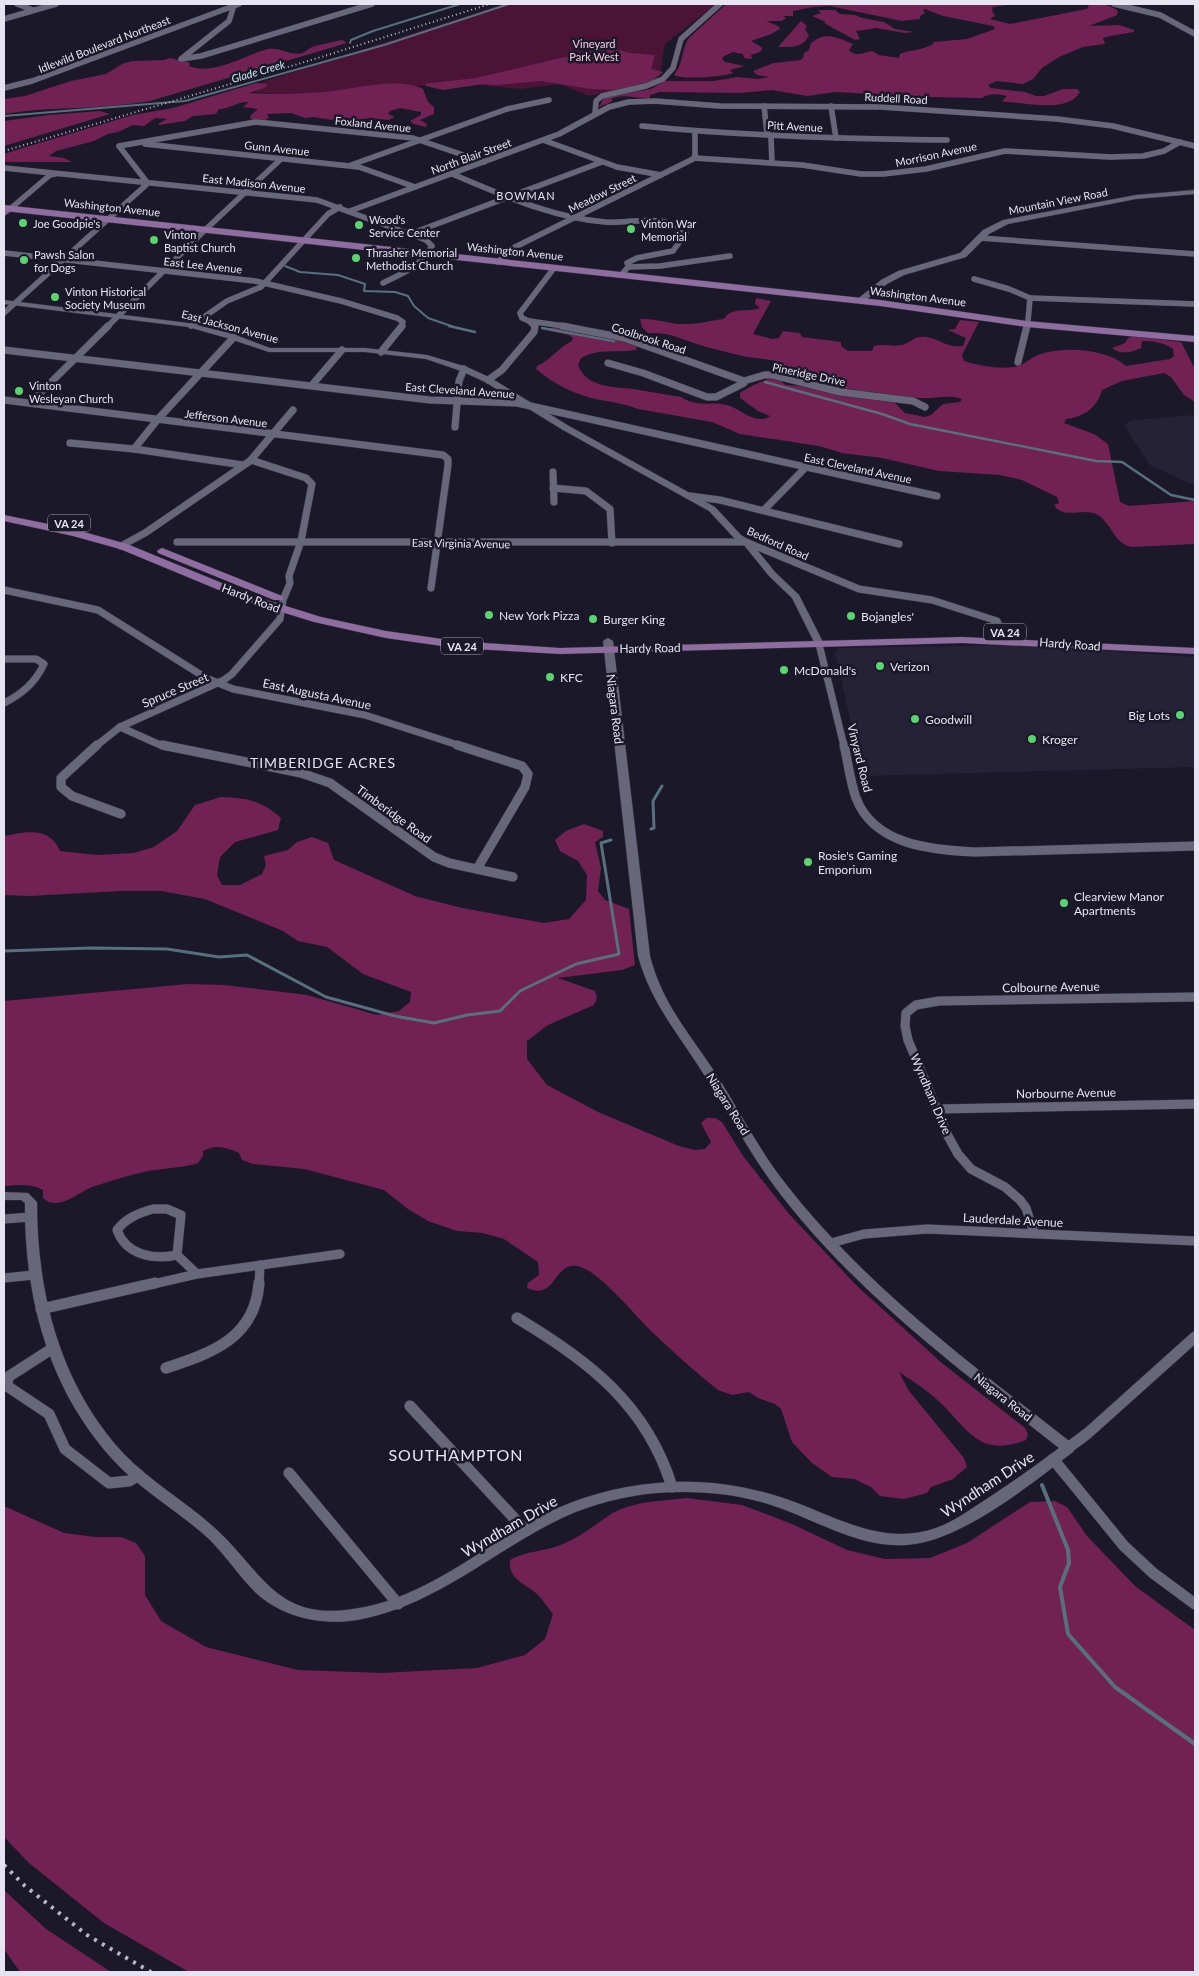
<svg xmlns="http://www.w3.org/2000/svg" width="1199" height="1976" font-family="Lato,sans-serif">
	<rect width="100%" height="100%" fill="#1b1929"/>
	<g fill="#252237">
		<polygon points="1195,415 1195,486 1150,465 1125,427 1128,422 1134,420"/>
		<polygon points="1015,645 1195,657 1195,767 863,776 835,653 839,648"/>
	</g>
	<polygon fill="#4b1437" points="504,4 716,4 665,44 660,73 628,88 589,96 559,84 521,89 459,83 290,96 238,90"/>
	<g fill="#722154">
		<path d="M726 4H1012L993 7 992 10 995 16 990 19 1010 24 1087 9 1089 5C1099 4 1110 4 1118 11L1117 15 1089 26 1119 25 1134 30V32L1105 37 1103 39 1105 43 1104 44 1083 47 1059 57 1042 68 1033 79 1023 84 997 81 988 85 991 88 1025 92 1036 96H1044L1063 89H1077L1080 92C1067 114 1027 102 1005 102L1002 101 1007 96C999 94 989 93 982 98L925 97 836 92 807 96 772 90 742 93 660 92 650 95V98C636 99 623 93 611 99L613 101 599 107 604 97 651 89 665 81H714L737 77 758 79 770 77 757 75 753 71 774 63 800 60 803 58 804 53 809 50 811 43C825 31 837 37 853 44L849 50C857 58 864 52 872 51L879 55 899 58 900 54C912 49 921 51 933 44V42L967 39 995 29 993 26 943 16 925 9 923 10 925 13 920 16V19L902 21 830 6 813 7 793 11V16H783L786 18 782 21H766L778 26 780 29 771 34 751 41 763 48 760 52 751 55 752 59 744 58 743 54 733 52 724 56 722 59 725 62 745 66 730 70 733 73C723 77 683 80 674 75 684 62 681 52 688 39Z"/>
		<polygon points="818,10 835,10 840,14 855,15 862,18 884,22 895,29 914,32 904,33 877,28 856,31 860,39 855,40 824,23 826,22 812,16 821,13"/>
		<path d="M801 21 807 26 805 30 809 35C803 48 792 47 778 47Z"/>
		<path d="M342 40 347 43 150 101C102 110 52 106 4 114V99L25 96 71 81 106 74 122 64 132 61 164 60 170 58 188 62 190 64 189 66C213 76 245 55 268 49 280 47 290 56 302 53 305 52 308 49 312 47 321 44 333 42 342 40Z"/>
		<polygon points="607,47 630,53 655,55 651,69 663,72 651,82 632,88 617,90 591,89 541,81 497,85 483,84 443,90 426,86 425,84 431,83 476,78"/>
		<path d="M256 83 267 84 266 87 249 93C273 95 298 94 323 92 352 90 397 76 423 89L428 102 434 107V114L420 120 427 124 426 127 414 124 410 121 421 115V112L400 108 390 111 388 114 395 117 388 120 370 118 356 120 342 118 332 120 313 117 305 118 291 113 268 114 267 115 269 117 266 120 250 119 251 115 258 109 243 107 249 102C238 101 230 109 219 109L216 114 193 116 185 121 159 125 158 124 167 119 155 118 144 126 133 125 118 132 108 134 94 141 56 151 49 156 64 158 72 162H4V154L13 151 133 115 173 108Z"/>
		<polygon points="100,111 110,114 4,146 4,121 48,115"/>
		<path d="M756 298 771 301 753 334 772 339 779 338 783 331 800 333 802 337 841 342V346L848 351H872L874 346C884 343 895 348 905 344 913 341 914 336 926 337 941 339 945 348 963 346L966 338 948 330 955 329 960 320 979 322 962 355 964 361C980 366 997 369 1013 367 1022 366 1027 361 1034 357 1058 345 1106 348 1126 366L1170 359 1174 356 1173 349C1163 342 1153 341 1142 341L1141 348C1130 353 1121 355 1112 348L1125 343 1128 338 1134 336 1181 342 1195 369 1194 376 1195 402 1184 395 1171 377 1164 373 1122 381 1102 390C1097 408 1084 417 1066 419L1064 423 1094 434 1108 444 1120 502 1129 506 1195 501V544L1131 547C1114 543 1111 523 1098 515 1084 506 1064 521 1054 505L1059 503 1057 497 1022 480 1000 475 939 471 882 458 842 453 819 446 740 434 712 422 638 409C625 404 613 402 600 400 576 395 555 385 536 369L537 366C551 360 559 347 572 341L573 338 569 335 549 331 550 328 556 327 630 343 637 346 636 350C617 353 599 348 581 358L578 365C587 390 618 386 639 390 653 392 667 395 681 397 698 408 710 401 727 405 741 409 756 426 770 416L758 411 740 398V393C747 388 772 374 780 380 782 381 783 384 786 385L800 386 894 402 905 413 925 417 931 415 943 404 960 402 962 399C949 394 933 399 920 398 872 394 821 390 777 372L782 368V363C769 358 757 359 743 356 728 352 712 349 697 344 678 338 670 332 648 333L642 327 640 319C657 318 672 325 688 324 700 324 712 320 724 319 732 306 747 313 760 308L755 304Z"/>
		<path d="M221 797C246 798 261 800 281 818L278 830 235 842 220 857 217 875 222 885H240L262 874 266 865 264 856 288 850 297 842 312 837 328 843 334 860 415 896 462 908 544 923 569 919 586 900 587 875 578 861 560 851 555 840 566 831 584 824 603 831V837L595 842 601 868 598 891 605 900 629 909 635 965 622 970 558 978 595 991 597 998 594 1005 548 1025 527 1041V1059L547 1085 598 1112 679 1146 695 1150 705 1149 711 1142 701 1123 707 1118H715L722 1122 743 1156 789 1214 857 1286 943 1364 1025 1428 1028 1434 1026 1440C976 1460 966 1424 934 1397 924 1388 911 1380 899 1372L909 1391 964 1458 967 1467 953 1479 931 1487 927 1493 904 1499 880 1496 871 1487 854 1479 832 1477 812 1463 792 1442 781 1409 775 1404 758 1398 749 1392 732 1395 718 1390C694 1371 671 1350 649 1329 635 1315 596 1268 577 1266 553 1262 557 1301 527 1288L528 1283 539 1275 538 1262 504 1239 483 1233 457 1231 428 1221 408 1209 384 1190 304 1169 253 1164 242 1160 239 1153C226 1147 216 1144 203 1151V1156L198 1163C182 1168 165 1168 148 1171 129 1175 111 1181 92 1187 77 1193 58 1212 43 1198V1190C30 1183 18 1185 4 1186V1001L188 984 224 985 307 995 377 1015 399 1011 410 1002 411 992 363 974 327 947 298 941 283 931 205 899 161 891H121L29 896 4 895V836C26 832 49 826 60 851L97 855 134 853 154 847 177 831 195 805Z"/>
		<path d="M687 1498 742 1505 792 1524 847 1550 885 1559 930 1558 967 1543 1030 1502 1055 1501 1067 1507 1087 1536 1135 1586 1195 1630V1972H189L104 1923 29 1863 4 1837V1506L64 1533 95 1537H121L136 1543 145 1556V1595L161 1621 206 1647 298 1670 382 1673 477 1668 525 1655 545 1639 553 1614C548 1608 543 1600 538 1595 525 1583 508 1580 510 1560 527 1550 547 1552 565 1543 582 1536 596 1524 611 1514 633 1501 662 1501 687 1498Z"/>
		<polygon points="4,1890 46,1929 111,1972 20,1972 4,1949"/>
	</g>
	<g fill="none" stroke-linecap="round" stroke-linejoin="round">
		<g stroke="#57707f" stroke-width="2">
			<polyline points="350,43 351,40 373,31 460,4"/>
			<polyline points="4,116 185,101 384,45 509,4"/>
			<polyline points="285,266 300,272 338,275 365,284 364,291 395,292 408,296 414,306 428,318 454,327"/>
		</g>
		<g stroke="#57707f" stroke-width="2.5">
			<polyline points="449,326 475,332"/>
			<polyline points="542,328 614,341"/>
			<polyline points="765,382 882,414 910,424 1096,461 1122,462 1171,495 1195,500"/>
		</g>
		<g stroke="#57707f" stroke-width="3">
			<polyline points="651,829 654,828 653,801 662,786"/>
			<polyline points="4,951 91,948 167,949 219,957 247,955 326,997 395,1016 434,1023 467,1015 500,1011 520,991 576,964 619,954 601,843 611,840"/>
		</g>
		<polyline stroke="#57707f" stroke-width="4" points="1042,1485 1068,1550 1069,1563 1060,1587 1068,1634 1115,1687 1195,1744"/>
		<g stroke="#33323e" stroke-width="6">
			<g id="minor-far3">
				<polyline points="17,4 33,10"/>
				<polyline points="1114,4 1160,15 1195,34"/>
				<polyline points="234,5 229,21 181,59 201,56 372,4"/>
				<polyline points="4,19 56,4"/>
				<polyline points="4,88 32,81 239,4"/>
				<polyline points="764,106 767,133 771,137 772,163"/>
				<polyline points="831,106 836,138"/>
				<polyline points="595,114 596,101 602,96 646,86 663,79 673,68 681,39 720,4"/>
				<path d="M642 126C743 136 845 139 947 140"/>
				<polyline points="543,140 617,167 661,175"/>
				<polyline points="145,144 359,167 415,187"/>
				<polyline points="694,158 802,165 861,174 883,174 926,169 1005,151 1110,157 1143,156 1164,151 1180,142"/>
				<polyline points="351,165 507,109 549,100"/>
				<path d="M4 168 317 200 426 240 432 246C419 268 405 272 383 283"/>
				<path d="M452 174C501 194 551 218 605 222 631 224 665 212 686 233L673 251 637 258 627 263 629 266 621 275"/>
				<polyline points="10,209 50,175 55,174"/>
				<polyline points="350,211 559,134 609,107 629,102 655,101 720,106 881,107 1057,119 1113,126 1195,146"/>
				<polyline points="410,234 602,162"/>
				<polyline points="980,238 1195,254"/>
				<polyline points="4,253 255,281 341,301 397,318 403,322 401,327"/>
				<polyline points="498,262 513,248 693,159 695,156 695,131"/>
				<polyline points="628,267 660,266 730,256"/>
				<polyline points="554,268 520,313 522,318 529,321 571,327"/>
				<polyline points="974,279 1009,289 1030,298"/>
				<polyline points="1030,298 1195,304"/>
				<polyline points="4,313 146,185 146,181 119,146 256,122 413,138 484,162"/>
				<polyline points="529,321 535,327"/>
				<polyline points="1028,321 1030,298"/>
				<polyline points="191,326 227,301 261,287 328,214 340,207"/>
				<polyline points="107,327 205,230 281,159"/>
				<polyline points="1026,327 1027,324"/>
			</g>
		</g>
		<g stroke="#33323e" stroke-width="8">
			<g id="minor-far2">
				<polyline points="562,326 624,338 744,381"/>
				<polyline points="4,350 430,400 517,403 937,496"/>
				<polyline points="381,352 402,326"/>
				<polyline points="1018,362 1027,326"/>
				<polyline points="608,363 643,373 707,397 716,397 744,383 744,381 764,375 773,375 840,392 913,401 925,407"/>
				<polyline points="488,380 502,370 534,332 535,326"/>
				<polyline points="312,385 342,350"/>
				<polyline points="4,400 443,455 448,459 448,465 431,588"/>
				<polyline points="30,403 108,326"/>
				<polyline points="455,427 459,381 464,369"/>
				<polyline points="70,443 134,449 243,465"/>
				<polyline points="134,449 158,419 234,337"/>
				<polyline points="553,472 554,502"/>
				<polyline points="553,488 586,491 610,509 612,543"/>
				<polyline points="690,496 720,500 899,544"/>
				<polyline points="764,510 806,467"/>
				<polyline points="177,542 746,542 859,589 932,600 997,621 1002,632 997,640"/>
				<polyline points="121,546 145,533 250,461 293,410"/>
				<polyline points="4,590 98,610 206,678 233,689 365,715 461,746"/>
				<polyline points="819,644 844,746"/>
				<path d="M4 659H36L44 664C35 683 22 694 4 703"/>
				<polyline points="120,727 158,744 169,746"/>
				<polyline points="96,746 120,727 224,680 232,674 280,619 283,600 290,583 289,576 301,541 312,484 306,478 251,460"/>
			</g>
		</g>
		<g stroke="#33323e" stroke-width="10">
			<g id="minor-far1">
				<polyline points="97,745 61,778 61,787 72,796 121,814"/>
				<polyline points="162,745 301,773 330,783 434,857 449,863 513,877"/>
				<polyline points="457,745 522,766 528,774 525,787 477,869"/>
				<path d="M844 745C848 762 850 781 856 798 874 845 931 850 975 852L1195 846"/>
				<polyline points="937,1109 1195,1104"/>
				<path d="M153 1209H167L181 1215 177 1255C153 1260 126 1255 117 1230 126 1218 139 1213 153 1209Z"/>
				<polyline points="4,1219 31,1217"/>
				<polyline points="1034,1233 1026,1208 1020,1200 1005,1187 971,1169 958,1154 948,1136 908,1040 905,1026 906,1013 916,1005 939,1001 1195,997"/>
				<polyline points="831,1243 864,1234 927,1229 1195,1241"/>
				<polyline points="177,1255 197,1274"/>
				<polyline points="4,1278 34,1275"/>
				<polyline points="149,1285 197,1274 340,1254"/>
				<polyline points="259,1285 260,1265"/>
			</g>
		</g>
		<g stroke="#33323e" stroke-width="12">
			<g id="minor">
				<polyline points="41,1309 155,1283"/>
				<path d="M517 1318C588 1360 647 1405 672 1487"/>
				<polyline points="53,1348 8,1377 7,1386 49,1414 65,1449 109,1483 129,1481 139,1475"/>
				<path d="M166 1368C211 1353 255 1339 259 1283"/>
				<polyline points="410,1406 526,1531"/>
				<polyline points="1068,1448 1088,1433 1195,1337"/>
				<polyline points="1053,1459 1124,1546 1153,1573 1195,1604"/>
				<polyline points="289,1473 398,1604"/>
			</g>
		</g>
		<g stroke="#33323e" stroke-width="1">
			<g id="tertiary">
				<polygon points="1195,190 1195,194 1136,199 1008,224 989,234 966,257 904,275 887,284 862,303 855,301 881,280 898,271 960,253 983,230 1003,220 1136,195"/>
				<polygon points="4,300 188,323 233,334 270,348 365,348 427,355 467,367 491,378 569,426 715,507 741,535 749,540 775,572 799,595 824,644 822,646 816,646 792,598 769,576 743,544 735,539 709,511 563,430 485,382 461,371 426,359 365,352 269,352 227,338 188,327 4,304"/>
				<path d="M608 638 613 641 650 956C663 1006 691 1035 718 1077 740 1112 759 1150 785 1183 865 1286 971 1364 1073 1444L1075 1448 1073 1452C1031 1484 967 1536 915 1544 864 1552 818 1520 771 1505 735 1493 695 1490 656 1493 624 1496 593 1504 564 1517 492 1551 438 1605 357 1620 322 1626 281 1617 255 1592 239 1576 226 1556 210 1540 180 1512 143 1492 115 1462 49 1391 24 1298 25 1203L21 1200H4V1192L28 1193 37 1202C37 1294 60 1385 124 1454 152 1483 188 1503 217 1530 263 1573 277 1621 353 1609 425 1599 480 1548 543 1515 579 1497 618 1486 658 1483 698 1479 738 1484 777 1496 830 1512 878 1548 936 1528 953 1522 968 1511 982 1502 1008 1485 1034 1467 1059 1448 958 1368 853 1291 775 1187 749 1152 729 1114 706 1078 680 1035 652 1006 638 956L603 641Z"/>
			</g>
		</g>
		<g stroke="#33323e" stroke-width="2">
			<polygon id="secondary" points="7,207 14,209 4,216 4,210"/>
		</g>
		<g stroke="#33323e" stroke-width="1">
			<g id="primary">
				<polygon points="4,205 880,300 1027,321 1195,336 1195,342 1027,327 880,306 4,211"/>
				<polygon points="4,515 73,529 127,544 251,595 321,617 386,631 456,641 560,648 962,637 1195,648 1195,654 962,643 560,654 456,648 386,638 314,622 243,600 120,549 73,536 4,521"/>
				<polygon points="162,548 282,596 284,598 282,600 274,600 158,553 157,551"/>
			</g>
		</g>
		<use href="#minor-far3" stroke="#68667a" stroke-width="5.5"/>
		<use href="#minor-far2" stroke="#68667a" stroke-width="7"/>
		<use href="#minor-far1" stroke="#68667a" stroke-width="9"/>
		<use href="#minor" stroke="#68667a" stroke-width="11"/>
		<use href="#tertiary" fill="#68667a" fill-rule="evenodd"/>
		<use href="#secondary" fill="#7c698e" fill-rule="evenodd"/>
		<use href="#primary" fill="#8f6da1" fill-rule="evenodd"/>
		<polyline stroke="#b9b7c4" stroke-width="2" stroke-dasharray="1 3" stroke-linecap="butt" points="4,151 318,58 490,4"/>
		<polyline stroke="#b9b7c4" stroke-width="4" stroke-dasharray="3 6" stroke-linecap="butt" points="4,1865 25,1886 87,1935 151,1972"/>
	</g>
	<g fill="#58d56f" stroke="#1b1929" stroke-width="2">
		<circle cx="23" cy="223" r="5"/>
		<circle cx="359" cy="225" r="5"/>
		<circle cx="631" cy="229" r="5"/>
		<circle cx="154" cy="240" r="5"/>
		<circle cx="356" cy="258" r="5"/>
		<circle cx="24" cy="260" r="5"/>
		<circle cx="55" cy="297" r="5"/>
		<circle cx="19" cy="391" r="5"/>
		<circle cx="489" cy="615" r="5"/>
		<circle cx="851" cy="616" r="5"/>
		<circle cx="593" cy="619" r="5"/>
		<circle cx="880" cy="666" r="5"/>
		<circle cx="784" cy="670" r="5"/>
		<circle cx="550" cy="677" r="5"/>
		<circle cx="1180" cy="715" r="5"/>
		<circle cx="915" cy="719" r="5"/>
		<circle cx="1032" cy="739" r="5"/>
		<circle cx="808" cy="862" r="5"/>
		<circle cx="1064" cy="903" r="5"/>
	</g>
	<g text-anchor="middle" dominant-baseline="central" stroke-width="5" stroke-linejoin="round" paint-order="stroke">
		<g font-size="11" fill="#f9c9e2" stroke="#1b1929">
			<text x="594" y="43">Vineyard<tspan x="594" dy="13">Park West</tspan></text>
		</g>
		<g font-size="11" fill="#e5e4f0" stroke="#1b1929">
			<text transform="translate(104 44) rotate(-21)">Idlewild Boulevard Northeast</text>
			<text transform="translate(896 98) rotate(3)">Ruddell Road</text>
			<text transform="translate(373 124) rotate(6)">Foxland Avenue</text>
			<text transform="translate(795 126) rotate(3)">Pitt Avenue</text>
			<text transform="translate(277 148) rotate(6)">Gunn Avenue</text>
			<text transform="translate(936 154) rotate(-12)">Morrison Avenue</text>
			<text transform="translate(471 156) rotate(-20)">North Blair Street</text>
			<text transform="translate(254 183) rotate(6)">East Madison Avenue</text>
			<text transform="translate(602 193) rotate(-26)">Meadow Street</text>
			<text transform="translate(1058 201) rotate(-11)">Mountain View Road</text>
			<text transform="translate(112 207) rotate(6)">Washington Avenue</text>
			<text transform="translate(515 251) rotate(6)">Washington Avenue</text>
			<text transform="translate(203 265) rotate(6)">East Lee Avenue</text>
			<text transform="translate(918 296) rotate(7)">Washington Avenue</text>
			<text transform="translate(230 326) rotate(15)">East Jackson Avenue</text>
			<text transform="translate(649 338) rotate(18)">Coolbrook Road</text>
			<text transform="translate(809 374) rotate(12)">Pineridge Drive</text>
			<text transform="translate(460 390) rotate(4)">East Cleveland Avenue</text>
			<text transform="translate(226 418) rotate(7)">Jefferson Avenue</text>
			<text transform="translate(858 468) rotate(12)">East Cleveland Avenue</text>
			<text transform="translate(461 543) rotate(1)">East Virginia Avenue</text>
			<text transform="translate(778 543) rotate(24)">Bedford Road</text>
		</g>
		<g font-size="11" font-style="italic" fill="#cde5f2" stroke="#1b1929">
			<text transform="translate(258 71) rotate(-16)">Glade Creek</text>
		</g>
		<g font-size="11" letter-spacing="1" fill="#e5e4f0" stroke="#1b1929">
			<text x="526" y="195">BOWMAN</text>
		</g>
		<g font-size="11" fill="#e5e4f0" stroke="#1b1929" text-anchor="start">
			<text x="369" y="219">Wood's<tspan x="369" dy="13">Service Center</tspan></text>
			<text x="33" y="223">Joe Goodpie's</text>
			<text x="641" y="223">Vinton War<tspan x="641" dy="13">Memorial</tspan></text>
			<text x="164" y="234">Vinton<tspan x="164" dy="13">Baptist Church</tspan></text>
			<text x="366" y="252">Thrasher Memorial<tspan x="366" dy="13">Methodist Church</tspan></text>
			<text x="34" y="254">Pawsh Salon<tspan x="34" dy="13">for Dogs</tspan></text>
			<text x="65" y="291">Vinton Historical<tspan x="65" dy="13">Society Museum</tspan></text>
			<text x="29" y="385">Vinton<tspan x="29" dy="13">Wesleyan Church</tspan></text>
		</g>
		<g fill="#1b1929" stroke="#a8a7b4" stroke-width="1">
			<rect x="48" y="514.5" width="42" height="17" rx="4"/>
			<rect x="984" y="623.5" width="42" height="17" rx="4"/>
			<rect x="441" y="637.5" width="42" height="17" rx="4"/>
		</g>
		<g font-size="11" font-weight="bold" fill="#e5e4f0">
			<text x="69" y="523">VA 24</text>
			<text x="1005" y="632">VA 24</text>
			<text x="462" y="646">VA 24</text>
		</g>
		<g font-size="12" fill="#e5e4f0" stroke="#1b1929">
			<text transform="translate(251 598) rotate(21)">Hardy Road</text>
			<text transform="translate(1070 644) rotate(4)">Hardy Road</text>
			<text transform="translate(650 648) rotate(-1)">Hardy Road</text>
			<text transform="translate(175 690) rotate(-23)">Spruce Street</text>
			<text transform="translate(317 694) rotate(12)">East Augusta Avenue</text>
			<text transform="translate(615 709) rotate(83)">Niagara Road</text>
			<text transform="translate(860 758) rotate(76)">Vinyard Road</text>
			<text transform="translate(394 814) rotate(36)">Timberidge Road</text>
			<text transform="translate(1051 987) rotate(-1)">Colbourne Avenue</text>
			<text transform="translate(1066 1093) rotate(-1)">Norbourne Avenue</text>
			<text transform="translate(931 1094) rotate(67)">Wyndham Drive</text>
			<text transform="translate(728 1104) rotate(58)">Niagara Road</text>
			<text transform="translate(1013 1220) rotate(3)">Lauderdale Avenue</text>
			<text transform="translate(1003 1397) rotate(38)">Niagara Road</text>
		</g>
		<g font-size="12" fill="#e5e4f0" stroke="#1b1929" text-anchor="start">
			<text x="499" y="615">New York Pizza</text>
			<text x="861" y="616">Bojangles'</text>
			<text x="603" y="619">Burger King</text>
			<text x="890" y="666">Verizon</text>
			<text x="794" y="670">McDonald's</text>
			<text x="560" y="677">KFC</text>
			<text x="1170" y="715" text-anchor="end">Big Lots</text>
			<text x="925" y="719">Goodwill</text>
			<text x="1042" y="739">Kroger</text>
			<text x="818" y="855">Rosie's Gaming<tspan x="818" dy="14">Emporium</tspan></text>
			<text x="1074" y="896">Clearview Manor<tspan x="1074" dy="14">Apartments</tspan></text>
		</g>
		<g font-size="14" letter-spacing="1" fill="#e5e4f0" stroke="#1b1929">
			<text x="323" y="762">TIMBERIDGE ACRES</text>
		</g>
		<g font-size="15" fill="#e5e4f0" stroke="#1b1929">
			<text transform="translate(987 1484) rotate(-33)">Wyndham Drive</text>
			<text transform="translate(509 1526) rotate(-30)">Wyndham Drive</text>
		</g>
		<g font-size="16" letter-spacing="1" fill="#e5e4f0" stroke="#1b1929">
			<text x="456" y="1454">SOUTHAMPTON</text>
		</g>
	</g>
	<rect width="1199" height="1976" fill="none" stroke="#e5e4f0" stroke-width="10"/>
</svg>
